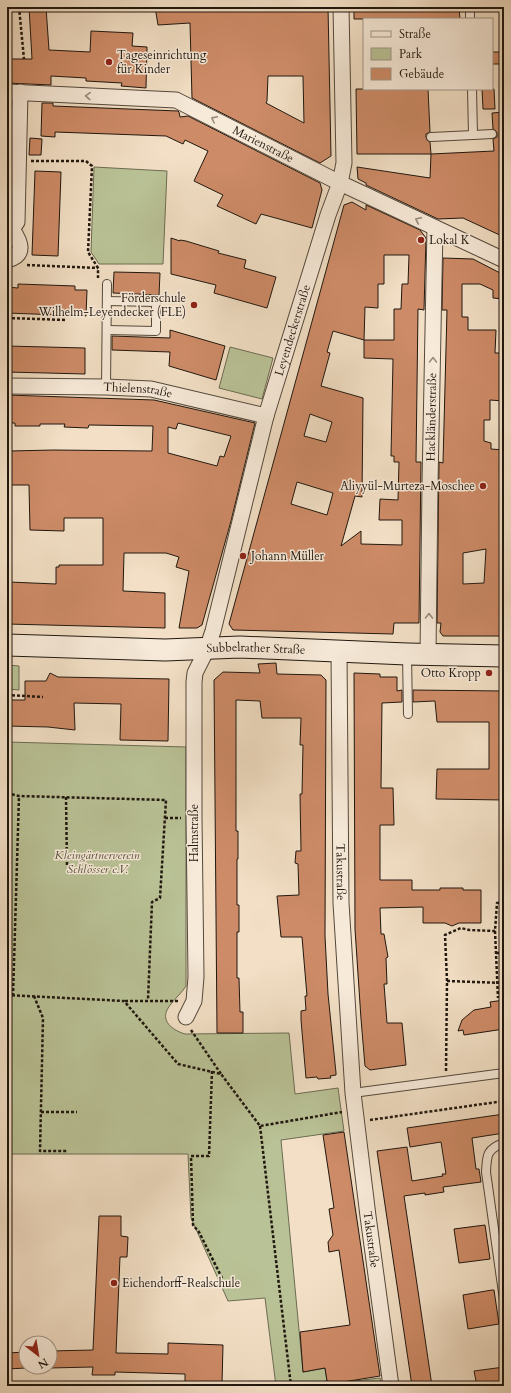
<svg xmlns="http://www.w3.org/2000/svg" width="511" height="1393" font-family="Cardo,serif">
	<rect width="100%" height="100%" fill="#f2dfc5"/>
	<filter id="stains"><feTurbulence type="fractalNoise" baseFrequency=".005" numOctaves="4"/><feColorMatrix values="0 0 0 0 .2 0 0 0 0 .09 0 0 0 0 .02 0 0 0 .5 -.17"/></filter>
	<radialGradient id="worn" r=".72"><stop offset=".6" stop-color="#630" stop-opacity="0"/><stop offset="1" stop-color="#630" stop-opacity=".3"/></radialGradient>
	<g fill="#b9c296" stroke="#6c6c52">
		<polygon points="94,167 167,171 163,264 99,264 91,252"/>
		<polygon points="230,347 273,358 262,399 219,388"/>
		<polygon points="7,665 19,666 19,690 7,689"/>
		<path d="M7 742 186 747V986C181 994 171 1002 167 1010 161 1023 175 1031 185 1034L289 1033 295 1094 338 1088 344 1131 281 1140 303 1372 325 1368 327 1381 337 1383 380 1378 382 1386H276L265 1298 228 1301 191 1218 188 1154H7Z"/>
	</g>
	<g fill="#cd8b67" stroke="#20170f" fill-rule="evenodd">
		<polygon points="29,7 46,7 49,50 90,52 91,31 133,33 132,46 147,47 146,88 121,86 122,83 86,81 86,78 51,76 51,85 7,83 7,59 32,59"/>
		<path d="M155 7H328L331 156 320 163 192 98 190 23 158 25ZM268 76H303L304 123 266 103 267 101Z"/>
		<polygon points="354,7 459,7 460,19 354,19"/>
		<rect x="492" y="52" width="12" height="12"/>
		<polygon points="356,89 428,89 430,132 426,134 426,137 427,140 430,142 431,154 357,154"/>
		<polygon points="482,89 494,89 495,109 483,109"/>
		<polygon points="42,103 53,103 53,106 178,111 179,112 180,117 188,116 320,183 322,190 312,228 261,214 256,224 217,206 223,195 194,181 208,151 185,140 183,144 166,136 55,132 55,137 41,136"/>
		<polygon points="504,112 504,237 463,218 438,219 366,185 366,183 358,179 357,167 430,178 431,154 494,151 493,139 497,137 497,133 496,131 493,129 492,113"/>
		<polygon points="30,138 42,139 41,155 29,155"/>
		<polygon points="35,171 61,172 58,256 32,255"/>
		<path d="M352 202 366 210V205L420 230 426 238 424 310 418 309 416 462H421L419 623H394L393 634 233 630 229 624 344 205ZM384 255H409L408 284H402L401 309H394V340H364L365 307 378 308V284H384ZM333 331 364 340V358L393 359 391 456H394V462H399L398 500 380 499 379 520H402V545L361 544V531L341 546 355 496 362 497 363 398 321 386 330 353 327 352ZM310 414 332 422 326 442 304 436ZM297 482 333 493 327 515 291 504Z"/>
		<polygon points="171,238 180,241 180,240 186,241 219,251 218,253 246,260 244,268 276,277 267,308 214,293 216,285 171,274"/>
		<path d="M443 258 473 259 504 275V299L493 298V290L480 284H462V317H468V330H496L495 353H504V401L490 400V420H484V441L491 443V449L504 450 503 615H504V636H443L440 632 441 623H437L439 462 443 463 447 310H442ZM486 549 484 583 463 584V553Z"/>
		<polygon points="114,272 160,273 159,295 113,293"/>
		<polygon points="18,284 75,286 75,290 87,290 86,316 7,313 7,287 18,288"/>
		<polygon points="170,330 225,346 216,380 169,366 170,352 112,350 112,336 170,338"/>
		<polygon points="7,346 85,348 85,374 7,372"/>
		<path d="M7 395 154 400 255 423 231 521 202 625 197 628H179L189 571 176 567 179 557 166 553H124L123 591 165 593V628L7 624V594H8L9 582 56 584V567H59V565H103V518H64V531L30 530 29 485H10V451L53 450 152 451 153 426 89 425 88 428 64 427 65 424H40V426H15V423H7ZM178 423 231 436 224 457 220 456 217 466 168 453V427L176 429Z"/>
		<polygon points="276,663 277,674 321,675 326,680 325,936 328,994 336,1073 336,1075 330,1076 331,1078 318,1079 317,1077 306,1078 301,1020 301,1011 306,1010 305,996 307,996 302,937 281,937 277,896 299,895 298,864 295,863 296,851 301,851 300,794 302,794 303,745 300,745 301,718 262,718 260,701 236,700 236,831 238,831 238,859 237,859 237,905 239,905 239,932 237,932 237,978 239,978 240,1012 243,1012 243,1033 217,1033 214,680 223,672 260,673 258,664"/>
		<polygon points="50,673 58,677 169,679 168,741 120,740 121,704 74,703 75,730 48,727 7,726 7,700 25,700 25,681 46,681"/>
		<polygon points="354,673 380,674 380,677 397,677 397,691 402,690 402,702 382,703 381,788 393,788 394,825 380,825 380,880 412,880 412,890 440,890 440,888 463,888 463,890 481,890 481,923 459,923 452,926 445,923 423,923 423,907 380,908 381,934 384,934 388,957 386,958 387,984 384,984 387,1023 402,1023 406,1065 370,1070 365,1066 361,1019 355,929"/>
		<polygon points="413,690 504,691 504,800 436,799 437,769 489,769 489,722 437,722 435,701 413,702"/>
		<polygon points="504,1000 504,1029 464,1035 463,1030 458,1031 462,1020 474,1010 491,1007 490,1002"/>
		<polygon points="504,1114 504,1133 472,1138 476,1169 479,1169 481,1182 443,1187 444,1192 425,1195 425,1193 404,1196 432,1386 412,1386 377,1151 407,1147 412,1181 443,1176 442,1174 446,1174 441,1142 410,1147 407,1128"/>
		<polygon points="344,1132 380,1376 337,1383 327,1381 325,1368 303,1372 300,1332 350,1325 339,1250 329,1252 328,1242 333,1235 329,1209 334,1208 323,1135"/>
		<polygon points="99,1216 121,1216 121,1236 128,1237 127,1257 120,1257 116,1353 168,1354 168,1343 223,1345 222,1384 213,1384 213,1386 185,1386 185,1374 115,1372 115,1375 92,1375 93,1367 50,1368 50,1351 93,1350"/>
		<polygon points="485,1225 490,1259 459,1263 454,1229"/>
		<polygon points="492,1290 494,1290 499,1324 468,1329 463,1295"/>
		<polygon points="26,1352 26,1368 7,1369 7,1353"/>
		<polygon points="504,1367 504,1386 477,1386 474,1371"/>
	</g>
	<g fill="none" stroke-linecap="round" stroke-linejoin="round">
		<g stroke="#54493c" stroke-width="10">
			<g id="lane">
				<polyline points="470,12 470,19"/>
				<polyline points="473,135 492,134"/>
				<polyline points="431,137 473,135 472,89"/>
				<polyline points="107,330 156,331 156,302 107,301"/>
				<polyline points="106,387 107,284"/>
				<polyline points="407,655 408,714"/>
				<polyline points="353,1093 504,1073"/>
				<path d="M504 1143C486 1149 487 1156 486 1172L504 1300"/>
			</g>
		</g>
		<g stroke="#54493c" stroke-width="17">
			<g id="street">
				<path id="s1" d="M7 92 176 100 340 183 504 260"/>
				<polyline points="7,228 12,229 17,222 20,92"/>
				<path d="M7 260C27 255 20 241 12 229"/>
				<path id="s2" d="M7 386 106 387 151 389 266 416"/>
				<path id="s3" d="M339 651 341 903 353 1093 368 1216 391 1386"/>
				<path id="s4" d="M428 655 430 484 435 228"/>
				<path id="s5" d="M186 1017 194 1001 196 977 194 817V682L195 673 207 649 213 631 266 416 328 215 340 183 344 163 341 7"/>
			</g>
		</g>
		<g stroke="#20170f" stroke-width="23">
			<g id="secondary">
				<path id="s6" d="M7 645 165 650 240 647 407 654 504 656"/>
			</g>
		</g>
		<g stroke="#20170f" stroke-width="2.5" stroke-dasharray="3 2" stroke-linecap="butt">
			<polyline points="19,7 24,59"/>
			<polyline points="31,161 86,161 92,166 88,252 98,268 98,278"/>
			<polyline points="27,265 98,268"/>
			<polyline points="7,318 66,320"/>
			<polyline points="464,486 472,487"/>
			<polyline points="7,695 43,697"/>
			<polyline points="7,793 19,796 166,800 160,898 152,902 148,1000"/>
			<polyline points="66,797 67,866"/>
			<polyline points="165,818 181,818"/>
			<polyline points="495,931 498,998"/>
			<polyline points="496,953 504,953"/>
			<polyline points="447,981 504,983"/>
			<polyline points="7,995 124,1001 178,1064 221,1074 260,1126 342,1112"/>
			<polyline points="13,996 19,796"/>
			<polyline points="34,996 43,1018 40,1151 68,1151"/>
			<polyline points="125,1001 178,1001"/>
			<polyline points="191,1030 221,1074"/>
			<polyline points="503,1035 504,1043"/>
			<polyline points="212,1071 209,1156 191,1156 193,1225 199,1232 222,1278"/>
			<polyline points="446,1071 447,981 445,935 461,928 469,930 495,931 497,903 504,902"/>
			<polyline points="41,1112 77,1112"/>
			<polyline points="370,1120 504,1101"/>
			<polyline points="260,1126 291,1386"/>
		</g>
		<use href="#lane" stroke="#f7ead9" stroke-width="8"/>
		<use href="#street" stroke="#f7ead9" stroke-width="15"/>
		<use href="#secondary" stroke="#f7ead9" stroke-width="21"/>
	</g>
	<defs><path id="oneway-chevron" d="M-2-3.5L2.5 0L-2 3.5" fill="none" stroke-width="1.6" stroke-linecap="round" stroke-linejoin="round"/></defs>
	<g stroke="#968b7e">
		<use href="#oneway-chevron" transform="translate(88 96) rotate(-177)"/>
		<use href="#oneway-chevron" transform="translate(214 119) rotate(-153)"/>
		<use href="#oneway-chevron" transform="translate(418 220) rotate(-155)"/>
		<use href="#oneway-chevron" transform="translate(433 360) rotate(-89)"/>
		<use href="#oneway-chevron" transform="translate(429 616) rotate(-89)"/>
	</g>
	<g fill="#8f2418" stroke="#f7ead9" stroke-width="1.5">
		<circle cx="109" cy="62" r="4"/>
		<circle cx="421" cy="240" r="4"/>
		<circle cx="194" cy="305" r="4"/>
		<circle cx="483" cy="486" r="4"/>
		<circle cx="243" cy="556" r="4"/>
		<circle cx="489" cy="673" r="4"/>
		<circle cx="114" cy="1283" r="4"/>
	</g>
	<g text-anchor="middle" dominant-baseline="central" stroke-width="3" stroke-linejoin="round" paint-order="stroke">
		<g font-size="12" fill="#20170f" stroke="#f7ead9" text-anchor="start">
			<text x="117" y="55">Tageseinrichtung<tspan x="117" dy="14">für Kinder</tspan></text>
			<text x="429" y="240">Lokal K</text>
			<text x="186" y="298" text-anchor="end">Förderschule<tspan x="186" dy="14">Wilhelm-Leyendecker (FLE)</tspan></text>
			<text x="475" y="486" text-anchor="end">Aliyyül-Murteza-Moschee</text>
			<text x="251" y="556">Johann Müller</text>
			<text x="481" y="673" text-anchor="end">Otto Kropp</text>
			<text x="122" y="1283">Eichendorff-Realschule</text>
		</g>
		<g font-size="12" fill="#20170f" stroke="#f7ead9">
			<text stroke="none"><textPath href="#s1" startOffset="267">Marienstraße</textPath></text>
			<text stroke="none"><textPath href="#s5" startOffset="703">Leyendeckerstraße</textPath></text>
			<text stroke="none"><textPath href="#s2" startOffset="131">Thielenstraße</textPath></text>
			<text stroke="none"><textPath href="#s4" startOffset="238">Hackländerstraße</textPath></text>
			<text stroke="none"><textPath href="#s6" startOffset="249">Subbelrather Straße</textPath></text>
			<text transform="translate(194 833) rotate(-90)">Halmstraße</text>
			<text stroke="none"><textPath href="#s3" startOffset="221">Takustraße</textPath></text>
			<text stroke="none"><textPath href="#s3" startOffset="590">Takustraße</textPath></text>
		</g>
		<g font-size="12" font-style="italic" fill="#56533e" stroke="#f7ead9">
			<text x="97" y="855">Kleingärtnerverein<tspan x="97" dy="14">Schlösser e.V.</tspan></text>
		</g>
	</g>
	<rect width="511" height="1393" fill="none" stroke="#f2dfc5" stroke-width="24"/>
	<rect x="8" y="8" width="495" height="1377" fill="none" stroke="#20170f" stroke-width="2"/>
	<rect x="12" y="12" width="487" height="1369" fill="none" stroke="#20170f"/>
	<rect x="363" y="18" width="130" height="72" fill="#f7ead9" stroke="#a19688"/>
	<rect x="371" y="31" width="20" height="6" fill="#f7ead9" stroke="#a19688"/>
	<text x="399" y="38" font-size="12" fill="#20170f">Straße</text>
	<rect x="371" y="48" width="20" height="12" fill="#b9c296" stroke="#a19688"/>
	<text x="399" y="58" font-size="12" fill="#20170f">Park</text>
	<rect x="371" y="68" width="20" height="12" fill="#cd8b67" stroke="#a19688"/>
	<text x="399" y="78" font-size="12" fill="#20170f">Gebäude</text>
	<g transform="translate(38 1355) rotate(149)"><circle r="19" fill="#f7ead9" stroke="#a19688"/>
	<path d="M0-3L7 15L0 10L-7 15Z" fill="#8f2418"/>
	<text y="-6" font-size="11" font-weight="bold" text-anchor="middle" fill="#20170f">N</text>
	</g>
	<rect width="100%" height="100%" filter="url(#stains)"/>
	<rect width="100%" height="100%" fill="url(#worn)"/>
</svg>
